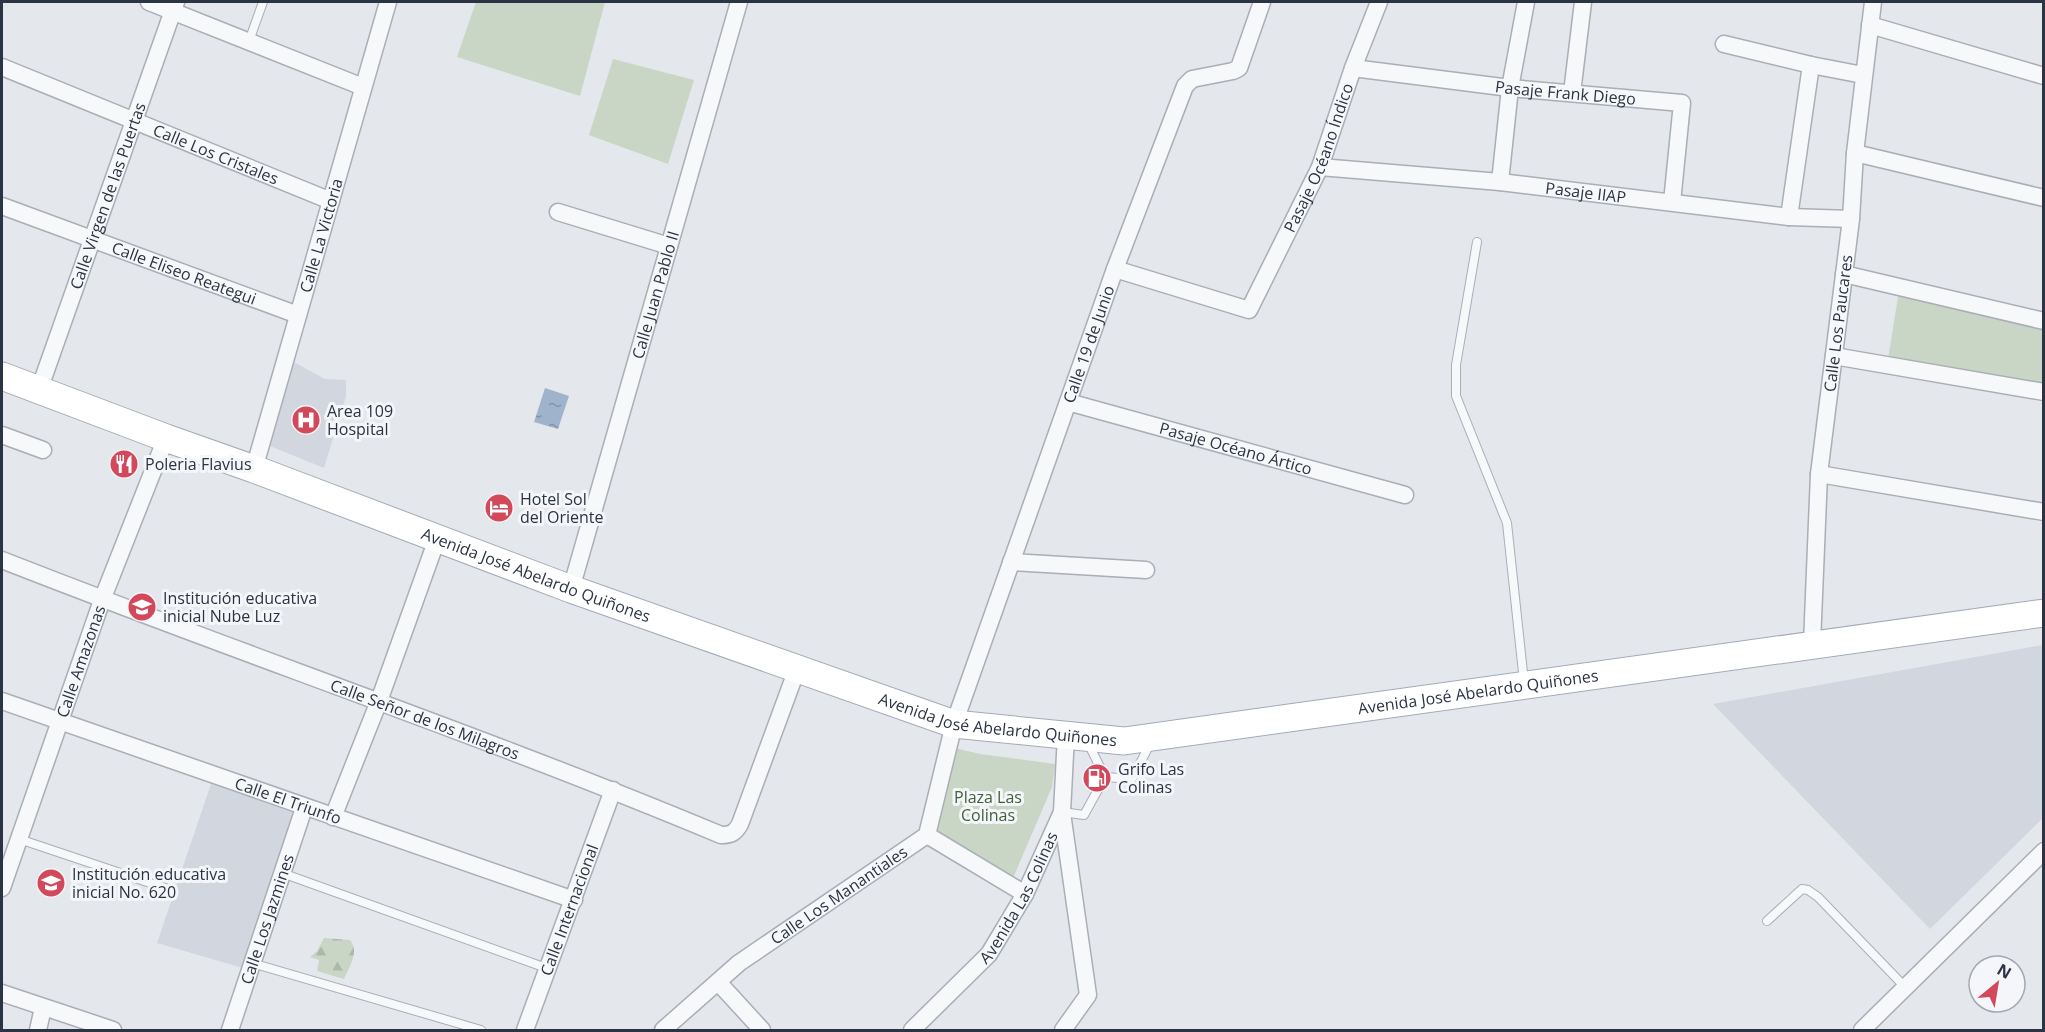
<svg xmlns="http://www.w3.org/2000/svg" width="2045" height="1032" font-family="'Open Sans',sans-serif">
	<defs>
		<pattern id="forest-firs" width="22" height="20" patternUnits="userSpaceOnUse" patternTransform="scale(1.5)"><rect width="22" height="20" fill="#c9d6c5"/><path d="M5 1l3.5 6h-7zM16 11l3.5 6h-7z" fill="#adb8ab"/></pattern>
		<pattern id="water-ripples" width="26" height="14" patternUnits="userSpaceOnUse" patternTransform="scale(1.5)"><rect width="26" height="14" fill="#9fb4cc"/><path d="M2 4q2-2 4 0t4 0M15 11q2-2 4 0t4 0" fill="none" stroke="#8293a7"/></pattern>
	</defs>
	<rect width="100%" height="100%" fill="#e4e7ec"/>
	<g fill="#d2d6de">
		<polygon points="292,361 325,379 346,380 346,396 324,468 265,444"/>
		<polygon points="2043,645 2043,818 1930,929 1713,704"/>
		<polygon points="211,784 295,813 243,968 157,943"/>
	</g>
	<g fill="#c9d6c5">
		<polygon points="476,2 605,2 580,96 457,57"/>
		<polygon points="613,59 694,80 668,164 589,135"/>
		<polygon points="1899,291 2043,325 2043,388 1888,359"/>
		<polygon points="942,745 980,754 1055,764 1052,787 1013,878 924,827"/>
	</g>
	<path fill="url(#forest-firs)" d="M324 938 350 940C360 952 349 967 344 979L317 971 319 960 310 957 317 951Z"/>
	<polygon fill="url(#water-ripples)" points="545,388 569,396 558,429 534,422"/>
	<g fill="none" stroke-linecap="round" stroke-linejoin="round">
		<g stroke="#a9aeb7" stroke-width="10">
			<g id="lane">
				<polyline points="249,41 263,2"/>
				<polyline points="1477,242 1456,365 1456,396 1507,523 1524,682"/>
				<polyline points="1088,743 1105,777 1132,779 1151,742"/>
				<polyline points="1062,812 1084,815 1105,777"/>
				<polyline points="19,839 168,889"/>
				<polyline points="282,873 549,969"/>
				<polyline points="1767,921 1802,889 1808,890 1818,897 1906,988"/>
				<polyline points="252,963 481,1030"/>
			</g>
		</g>
		<g stroke="#a9aeb7" stroke-width="19">
			<g id="street">
				<polyline points="149,2 363,87"/>
				<polyline points="1870,25 2044,76"/>
				<polyline points="1724,44 1811,65 1863,75"/>
				<path id="s1" d="M2 67 331 201"/>
				<path id="s2" d="M1353 68 1510 88 1682 103 1672 202"/>
				<polyline points="1572,93 1583,2"/>
				<polyline points="1855,153 2044,198"/>
				<path id="s3" d="M1320 167 1500 182 1789 217 1851 219"/>
				<polyline points="1500,182 1510,88 1526,2"/>
				<path id="s4" d="M2 206 298 315"/>
				<polyline points="558,212 669,246"/>
				<polyline points="1789,217 1811,65"/>
				<path id="s5" d="M1115 269 1249 310 1320 167 1353 68 1379 2"/>
				<polyline points="1844,274 2044,321"/>
				<polyline points="1834,356 2044,392"/>
				<path id="s6" d="M39 390 176 2"/>
				<path id="s7" d="M1068 402 1405 495"/>
				<polyline points="2,435 43,450"/>
				<path id="s8" d="M254 469 388 2"/>
				<polyline points="1819,474 2044,512"/>
				<path id="s9" d="M2 560C241 654 484 736 721 835 731 835 735 833 740 824L797 669"/>
				<polyline points="1011,562 1146,570"/>
				<path id="s10" d="M571 589 739 2"/>
				<path id="s11" d="M1812 644 1819 474 1851 219 1855 153 1873 2"/>
				<path id="s12" d="M2 701 574 900"/>
				<polyline points="1062,813 1088,995 1063,1030"/>
				<polyline points="333,817 379,701 437,539"/>
				<polyline points="927,835 1025,894"/>
				<path id="s13" d="M2 888 102 600 166 438"/>
				<polyline points="718,982 762,1030"/>
				<polyline points="2,993 113,1030"/>
				<polyline points="38,1030 43,1008"/>
				<path id="s14" d="M230 1030 304 808"/>
				<path id="s15" d="M525 1030 613 790"/>
				<path id="s16" d="M663 1030 739 963 927 835 954 724 1115 269 1185 86 1192 79 1233 71 1239 68 1262 2"/>
				<path id="s17" d="M912 1030 989 954 1025 894 1062 812 1066 735"/>
				<polyline points="1862,1030 2044,851"/>
			</g>
		</g>
		<g stroke="#a3abb8" stroke-width="29">
			<g id="primary">
				<path id="s18" d="M2 376 166 438 254 469 571 589 954 724 1124 741 2044 613"/>
			</g>
		</g>
		<use href="#lane" stroke="#f7f8fa" stroke-width="8"/>
		<use href="#street" stroke="#f7f8fa" stroke-width="16"/>
		<use href="#primary" stroke="#fff" stroke-width="27"/>
	</g>
	<defs>
		<g id="hospital-disc" transform="scale(1.5)"><circle r="9.5" fill="#d1495b" stroke="#f4f6f9"/><path d="M-5-5h3v3.5h4V-5h3V5h-3V1.5h-4V5h-3Z" fill="#fff"/></g>
		<g id="restaurant-disc" transform="scale(1.5)"><circle r="9.5" fill="#d1495b" stroke="#f4f6f9"/><path d="M-5-6h1v4h1v-4h1v4h1v-4h1v5L-1.5 .5V6h-2V.5L-5-1ZM5-6V6H3V1.5H1.5Q1.5-4 5-6Z" fill="#fff"/></g>
		<g id="hotel-disc" transform="scale(1.5)"><circle r="9.5" fill="#d1495b" stroke="#f4f6f9"/><path d="M-6-4.5h1.5V1H6V5H4.5V3h-9V5H-6ZM-4 0a1.8 1.8 0 1 1 3.6 0ZM.5 0V-2.5h3Q6-2.5 6 0Z" fill="#fff"/></g>
		<g id="school-disc" transform="scale(1.5)"><circle r="9.5" fill="#d1495b" stroke="#f4f6f9"/><path d="M0-5L7-2L0 1L-7-2ZM-4 1L0 2.5L4 1V4Q0 6-4 4Z" fill="#fff"/></g>
		<g id="fuel-disc" transform="scale(1.5)"><circle r="9.5" fill="#d1495b" stroke="#f4f6f9"/><path d="M-5.5-6h7V0h2V4h1.3V-2.5L3-4.5l.8-.8L6-3V5H2.5V1h-1V6h-7ZM-4.2-4.7v3.2H.2V-4.7Z" fill="#fff"/></g>
	</defs>
	<g fill-rule="evenodd">
		<use href="#hospital-disc" x="306" y="420"/>
		<use href="#restaurant-disc" x="124" y="464"/>
		<use href="#hotel-disc" x="499" y="508"/>
		<use href="#school-disc" x="142" y="607"/>
		<use href="#fuel-disc" x="1097" y="778"/>
		<use href="#school-disc" x="51" y="883"/>
	</g>
	<g text-anchor="middle" dominant-baseline="central" stroke-width="6" stroke-linejoin="round" paint-order="stroke">
		<g font-size="16" fill="#2b3445" stroke="#f4f6f9">
			<text stroke="none"><textPath href="#s2" startOffset="214">Pasaje Frank Diego</textPath></text>
			<text stroke="none"><textPath href="#s1" startOffset="231">Calle Los Cristales</textPath></text>
			<text stroke="none"><textPath href="#s5" startOffset="308">Pasaje Océano Índico</textPath></text>
			<text stroke="none"><textPath href="#s3" startOffset="267">Pasaje IIAP</textPath></text>
			<text stroke="none"><textPath href="#s6" startOffset="206">Calle Virgen de las Puertas</textPath></text>
			<text stroke="none"><textPath href="#s8" startOffset="243">Calle La Victoria</textPath></text>
			<text stroke="none"><textPath href="#s4" startOffset="194">Calle Eliseo Reategui</textPath></text>
			<text stroke="none"><textPath href="#s10" startOffset="306">Calle Juan Pablo II</textPath></text>
			<text stroke="none"><textPath href="#s11" startOffset="322">Calle Los Paucares</textPath></text>
			<text stroke="none"><textPath href="#s16" startOffset="846">Calle 19 de Junio</textPath></text>
			<text stroke="none"><textPath href="#s7" startOffset="174">Pasaje Océano Ártico</textPath></text>
			<text stroke="none"><textPath href="#s18" startOffset="570">Avenida José Abelardo Quiñones</textPath></text>
			<text stroke="none"><textPath href="#s13" startOffset="240">Calle Amazonas</textPath></text>
			<text stroke="none"><textPath href="#s18" startOffset="1542">Avenida José Abelardo Quiñones</textPath></text>
			<text stroke="none"><textPath href="#s18" startOffset="1056">Avenida José Abelardo Quiñones</textPath></text>
			<text stroke="none"><textPath href="#s9" startOffset="452">Calle Señor de los Milagros</textPath></text>
			<text stroke="none"><textPath href="#s12" startOffset="303">Calle El Triunfo</textPath></text>
			<text stroke="none"><textPath href="#s16" startOffset="222">Calle Los Manantiales</textPath></text>
			<text stroke="none"><textPath href="#s17" startOffset="172">Avenida Las Colinas</textPath></text>
			<text stroke="none"><textPath href="#s15" startOffset="128">Calle Internacional</textPath></text>
			<text stroke="none"><textPath href="#s14" startOffset="117">Calle Los Jazmines</textPath></text>
		</g>
		<g font-size="16" fill="#2b3445" stroke="#f4f6f9" text-anchor="start">
			<text x="327" y="411">Area 109<tspan x="327" dy="18">Hospital</tspan></text>
			<text x="145" y="464">Poleria Flavius</text>
			<text x="520" y="499">Hotel Sol<tspan x="520" dy="18">del Oriente</tspan></text>
			<text x="163" y="598">Institución educativa<tspan x="163" dy="18">inicial Nube Luz</tspan></text>
			<text x="1118" y="769">Grifo Las<tspan x="1118" dy="18">Colinas</tspan></text>
			<text x="72" y="874">Institución educativa<tspan x="72" dy="18">inicial No. 620</tspan></text>
		</g>
		<g font-size="16" fill="#3f6138" stroke="#f4f6f9">
			<text x="988" y="797">Plaza Las<tspan x="988" dy="18">Colinas</tspan></text>
		</g>
	</g>
	<rect width="2045" height="1032" fill="none" stroke="#2b3445" stroke-width="6"/>
	<g transform="translate(1997 984) rotate(30)"><circle r="28" fill="#f4f6f9" stroke="#a4a8b1" stroke-width="1.5"/>
	<path d="M0-4.5L10 22L0 15L-10 22Z" fill="#d1495b"/>
	<text y="-9" font-size="16" font-weight="bold" text-anchor="middle" fill="#2b3445">N</text>
	</g>
</svg>
